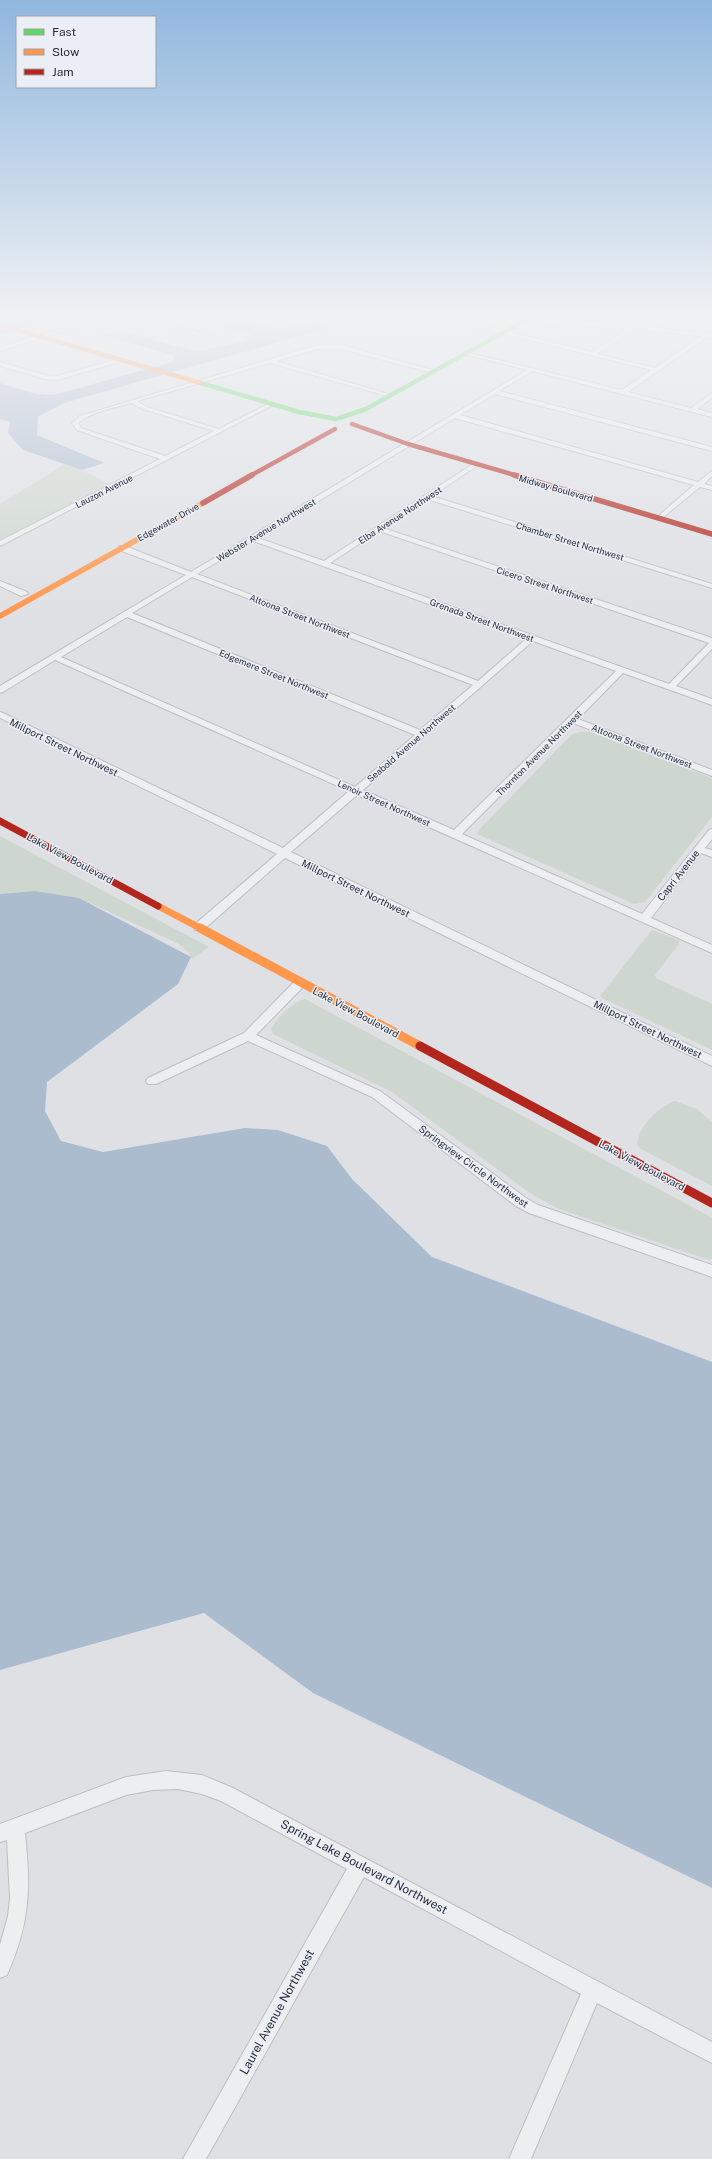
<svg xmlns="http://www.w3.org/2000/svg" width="712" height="2159" font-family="'Public Sans',sans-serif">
	<rect width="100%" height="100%" fill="#dee0e4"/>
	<g fill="#ced7cf">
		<polygon points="65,464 82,470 110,485 0,541 0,504"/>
		<polygon points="580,732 590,732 712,778 712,817 645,902 634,904 477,834 478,831 572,734"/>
		<polygon points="0,836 209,947 192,959 187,951 179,944 79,898 35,891 0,894"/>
		<polygon points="652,930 679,940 679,944 655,975 656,978 712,1004 712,1050 604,999 600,996"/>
		<path d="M305 999 709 1216 712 1218V1259L709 1260 559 1209 531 1194 392 1092 273 1034 271 1029C277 1017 293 1002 305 999Z"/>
		<path d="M675 1101 697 1109 712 1122V1186L639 1148 637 1144C639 1126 658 1107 675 1101Z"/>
	</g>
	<g fill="#acbccf">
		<polygon points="22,317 59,317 0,335 0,324"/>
		<polygon points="194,317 230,317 276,329 319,323 328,328 64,403 38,417 37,435 104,463 82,470 23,450 8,433 10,422 0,419 0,383 36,394 53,395 173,362 173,355 102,335 119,331 192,350 206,350 246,341 252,335"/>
		<polygon points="35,891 79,898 191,957 178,984 47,1082 45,1111 61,1141 103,1152 245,1128 278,1130 327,1146 352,1179 432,1257 712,1362 712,1888 313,1693 204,1613 0,1670 0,894"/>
	</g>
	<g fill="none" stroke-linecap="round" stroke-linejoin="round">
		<g stroke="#bdbec2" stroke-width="2">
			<g id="street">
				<polygon points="99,317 108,317 0,351 0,347"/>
				<polygon points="133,317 142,317 212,337 209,339"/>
				<path d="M447 317C535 317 625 323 712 334V338L707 337 628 392 691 408 712 393V398L697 409 712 413V417L532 371 499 391 712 447V451L495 394 460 415 698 482 712 471V476L704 484 712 486V490L700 487 661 519H657V517L694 485 455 418 258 538 324 561 476 462 479 464 478 465 432 496 712 584V588L427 499 383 528 712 638V649L676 686 712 699V705L623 673 578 719 712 770V776L573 723 462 834 642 914 709 830 712 829V839L705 848 712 850V857L701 853 651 918 712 945V953L357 795 291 852 712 1056V1066L285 858 203 930H195L194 927 195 924 277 854 0 718V712L3 713 283 848 349 791 55 660 3 692 0 693V686L186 575 119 550V546H125L191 572 527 370 465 354V352L622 390 651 370 465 324 468 322 592 352 628 329ZM635 329 701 336 655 368 597 354ZM379 531 709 643 669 684 330 563ZM253 541 526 639 478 681 197 574ZM192 577 473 685 420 730 132 613ZM127 617 415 735 355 787 61 657ZM533 641 616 671 454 830 363 790Z"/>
				<path d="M318 345H341L436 371 433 373 341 349H318L276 361 392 395 387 396 270 363 137 401 147 407 219 429 270 403 275 404 0 546V541L160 459 77 430 72 423 80 416ZM131 403 143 409 214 431 165 456 81 428 78 423C92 411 114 408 131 403Z"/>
				<polygon points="121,358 123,361 57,380 45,379 0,366 0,362 45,375 57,376"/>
				<polygon points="0,581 27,592 28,594 21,596 0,586"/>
				<polygon points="301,978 307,982 305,985 256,1035 380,1091 526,1198 538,1205 712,1265 712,1277 529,1213 516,1206 372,1097 248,1041 156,1084 148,1084 146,1081 148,1078 244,1033 297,979"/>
				<path d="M166 1771 202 1775 233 1788 712 2042V2063L597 2003 531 2159H509L581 1994 364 1877 206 2159H183L347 1869 221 1801 202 1794 178 1789 153 1790 126 1795 25 1833C31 1889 30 1923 7 1975L0 1978V1945L8 1916 10 1899 7 1840 0 1842V1824L126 1777Z"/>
			</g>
		</g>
		<use href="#street" fill="#edeef0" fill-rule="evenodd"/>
		<g stroke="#63d668" stroke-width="4.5">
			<polyline points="201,383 299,412 336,419"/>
			<polyline points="339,418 366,409 531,317"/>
		</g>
		<polyline stroke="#ff974d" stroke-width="4.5" points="0,325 201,383"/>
		<polyline stroke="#ff974d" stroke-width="5.5" points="0,616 203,503"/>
		<polyline stroke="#ff974d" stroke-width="7" points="158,906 202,929"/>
		<polyline stroke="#ff974d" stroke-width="9" points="200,928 420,1046"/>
		<g stroke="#b3261e" stroke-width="4.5">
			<polyline points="352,424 408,444 518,476"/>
			<polyline points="250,476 335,429"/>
		</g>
		<g stroke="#b3261e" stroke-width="5.5">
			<polyline points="514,475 712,534"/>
			<polyline points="203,503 252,475"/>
		</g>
		<polyline stroke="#b3261e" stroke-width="7" points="0,821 158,906"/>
		<polyline stroke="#b3261e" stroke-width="9" points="420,1046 712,1203"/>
	</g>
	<linearGradient id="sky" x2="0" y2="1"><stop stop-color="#90b7de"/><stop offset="0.51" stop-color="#f0f1f3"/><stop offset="1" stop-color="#f0f1f3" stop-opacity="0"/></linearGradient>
	<rect width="712" height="620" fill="url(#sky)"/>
	<g text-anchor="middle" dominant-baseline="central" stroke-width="3" stroke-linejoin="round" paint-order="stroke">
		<g font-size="9" fill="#262d3c" stroke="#ebeef4">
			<text transform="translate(556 488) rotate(16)">Midway Boulevard</text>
			<text transform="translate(104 491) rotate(-27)">Lauzon Avenue</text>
			<text transform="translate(400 515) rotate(-33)">Elba Avenue Northwest</text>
			<text transform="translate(168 522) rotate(-29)">Edgewater Drive</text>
			<text transform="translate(266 530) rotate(-31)">Webster Avenue Northwest</text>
			<text transform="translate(570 541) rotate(17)">Chamber Street Northwest</text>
			<text transform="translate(545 585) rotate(18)">Cicero Street Northwest</text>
			<text transform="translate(300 616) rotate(21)">Altoona Street Northwest</text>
			<text transform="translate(482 620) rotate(20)">Grenada Street Northwest</text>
			<text transform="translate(274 674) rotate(22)">Edgemere Street Northwest</text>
			<text transform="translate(411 743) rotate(-41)">Seabold Avenue Northwest</text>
			<text transform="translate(642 746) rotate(21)">Altoona Street Northwest</text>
			<text transform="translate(539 753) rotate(-45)">Thornton Avenue Northwest</text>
			<text transform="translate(384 803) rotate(24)">Lenoir Street Northwest</text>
		</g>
		<g font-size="10" fill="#262d3c" stroke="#ebeef4">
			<text transform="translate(64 747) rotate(26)">Millport Street Northwest</text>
			<text transform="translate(70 858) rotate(28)">Lake View Boulevard</text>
			<text transform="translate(678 875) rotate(-52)">Capri Avenue</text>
			<text transform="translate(356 888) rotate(26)">Millport Street Northwest</text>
			<text transform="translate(356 1012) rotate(28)">Lake View Boulevard</text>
			<text transform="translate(648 1029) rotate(26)">Millport Street Northwest</text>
			<text transform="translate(642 1165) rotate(28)">Lake View Boulevard</text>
			<text transform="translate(474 1166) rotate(36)">Springview Circle Northwest</text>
		</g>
		<g font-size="12" fill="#262d3c" stroke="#ebeef4">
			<text transform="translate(364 1867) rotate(28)">Spring Lake Boulevard Northwest</text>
			<text transform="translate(277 2012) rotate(-61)">Laurel Avenue Northwest</text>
		</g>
	</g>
	<rect x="16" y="16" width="140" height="72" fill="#ebeef4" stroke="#9ca1aa"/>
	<rect x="24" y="29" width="20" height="6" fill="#63d668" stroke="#9ca1aa"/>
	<text x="52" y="36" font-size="12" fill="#262d3c">Fast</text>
	<rect x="24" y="49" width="20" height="6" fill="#ff974d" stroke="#9ca1aa"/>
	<text x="52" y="56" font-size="12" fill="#262d3c">Slow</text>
	<rect x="24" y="69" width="20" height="6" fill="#b3261e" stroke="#9ca1aa"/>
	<text x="52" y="76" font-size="12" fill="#262d3c">Jam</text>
</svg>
